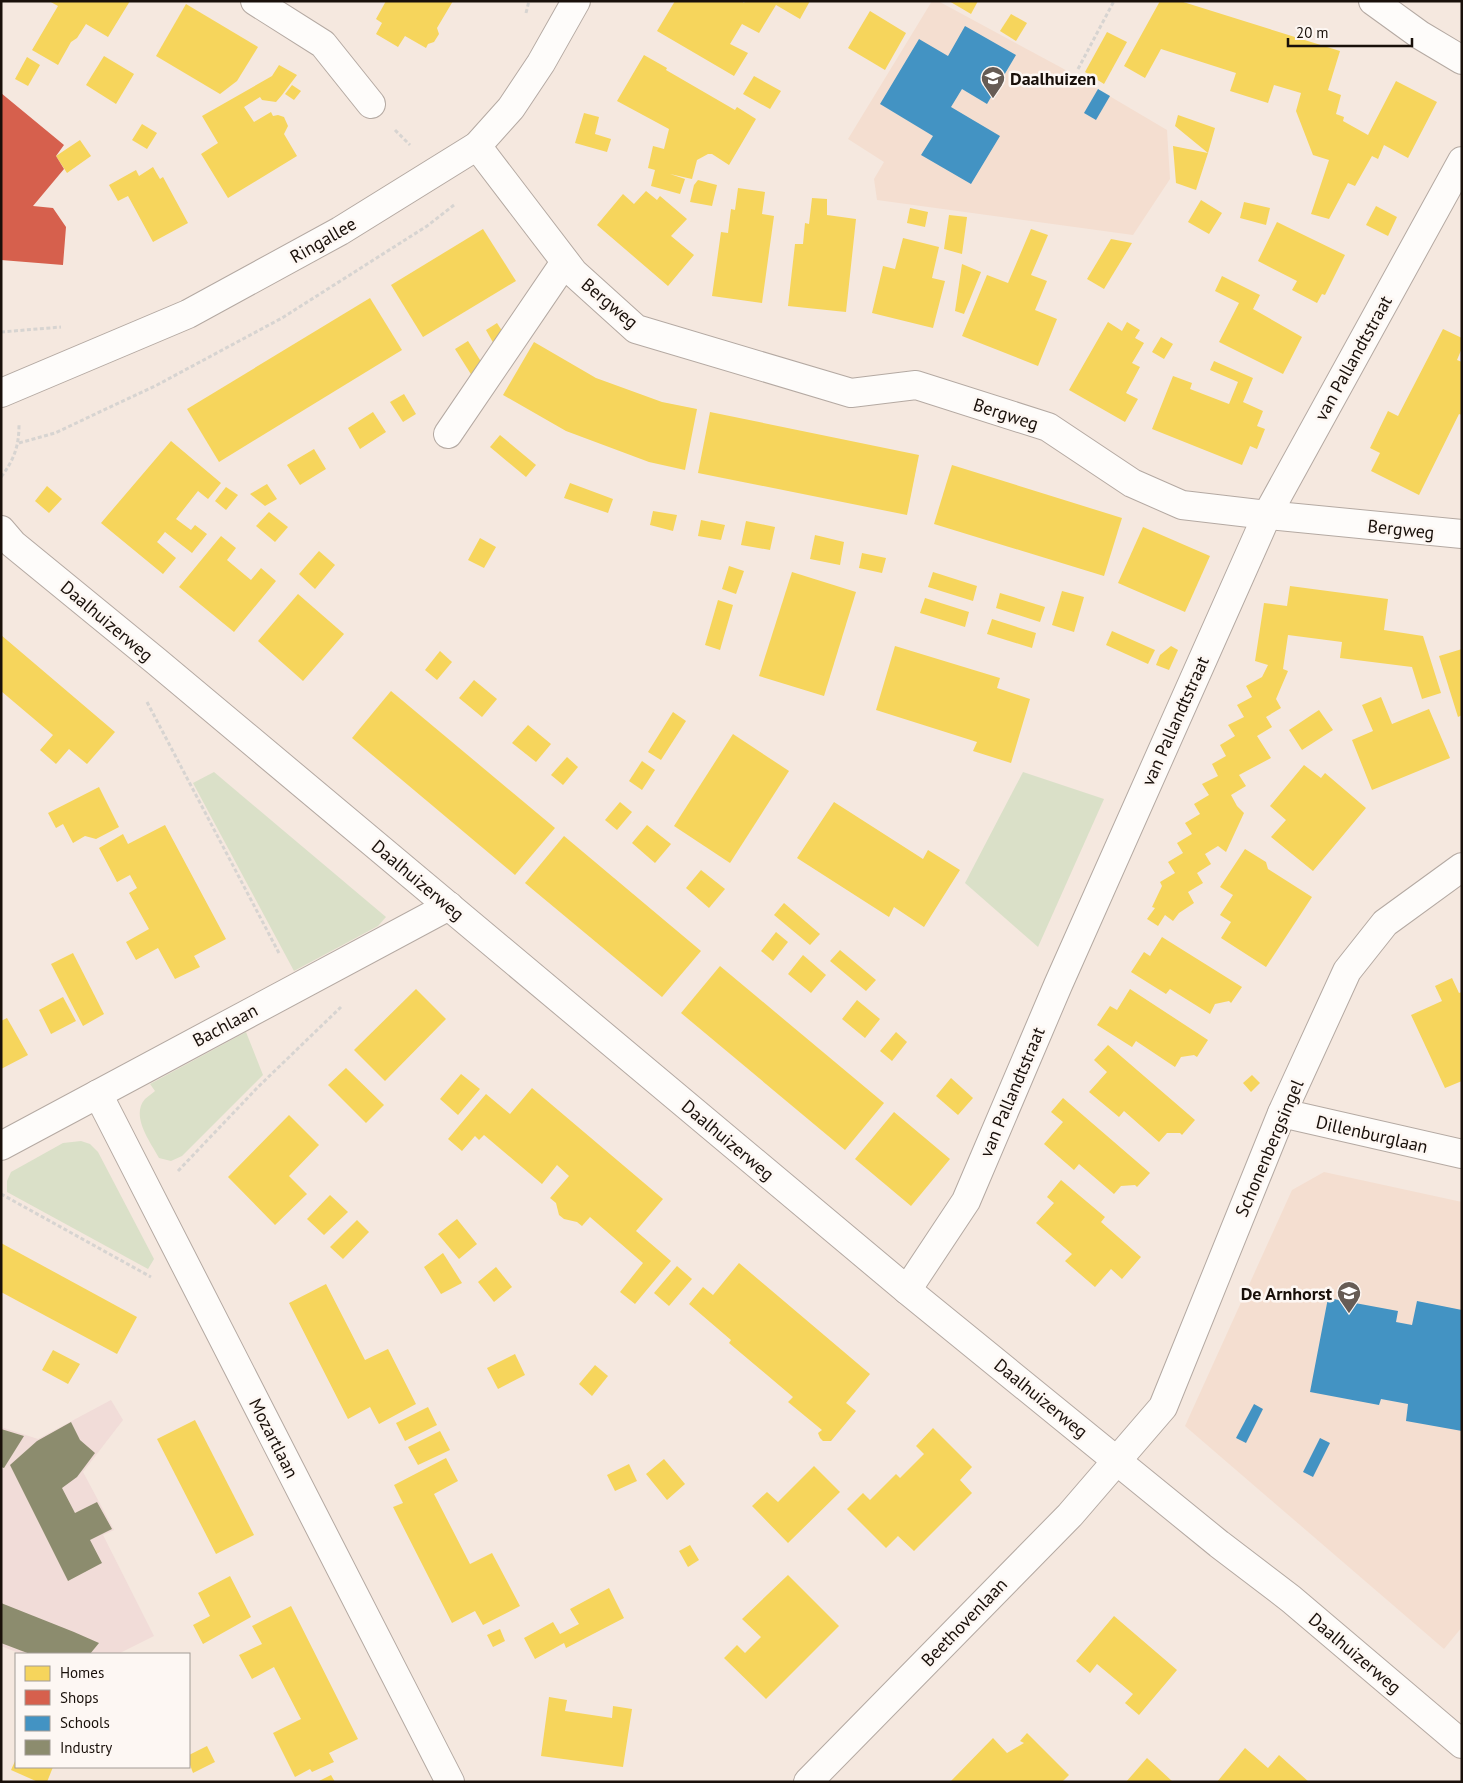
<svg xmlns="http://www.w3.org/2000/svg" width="1463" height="1783" font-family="'PT Sans',sans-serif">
	<rect width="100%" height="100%" fill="#f5e8df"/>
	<polygon fill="#f1dcd8" points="111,1400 123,1420 83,1472 114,1530 103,1535 154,1636 118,1654 21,1654 1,1646 1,1427 38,1439"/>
	<g fill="#f4ded0">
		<polygon points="932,1 938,1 1062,68 1167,130 1170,179 1133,235 877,200 874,179 884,162 848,139"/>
		<polygon points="1324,1172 1462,1202 1462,1627 1444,1649 1185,1426 1292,1190"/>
	</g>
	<g fill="#dae0c8">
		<polygon points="214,772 386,917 378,926 294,971 193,783"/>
		<polygon points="1023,772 1104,799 1038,947 965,883"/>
		<path d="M246 1032 263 1075 182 1156 171 1161 159 1158C151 1143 130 1116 145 1099 148 1096 152 1094 155 1091L150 1084Z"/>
		<polygon points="81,1141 90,1144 98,1152 154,1259 148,1269 7,1192 7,1181 11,1172 63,1143"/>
	</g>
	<g fill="#f6d55c">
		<polygon points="49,1 130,1 108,37 86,24 77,38 71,42 58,65 32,50 58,6"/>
		<polygon points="386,1 453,1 437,28 439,34 434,42 428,44 426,48 405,36 398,47 376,34 382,23 376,19"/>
		<polygon points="675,1 742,1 744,3 745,1 810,1 800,19 776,5 759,33 742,24 730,44 748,53 734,76 657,31"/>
		<polygon points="949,1 978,1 971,14"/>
		<polygon points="1160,1 1180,1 1340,51 1328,90 1341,95 1336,114 1344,117 1343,121 1368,135 1396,81 1437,102 1408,158 1384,145 1378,159 1372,156 1355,186 1348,183 1329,219 1311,214 1329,160 1313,155 1296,111 1301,93 1274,85 1268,103 1230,91 1236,73 1161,49 1145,78 1124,66"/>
		<polygon points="186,4 258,47 237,81 220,94 156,56"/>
		<polygon points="870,11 906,33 885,70 848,48"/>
		<polygon points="1011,14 1027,23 1016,41 1000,31"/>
		<polygon points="1107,32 1127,42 1104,84 1085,72"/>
		<polygon points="644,55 667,68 666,70 735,110 737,107 756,119 729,165 712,154 708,154 697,160 692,179 670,174 685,179 680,194 651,186 655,170 648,168 653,146 664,149 669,129 617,101"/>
		<polygon points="104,56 134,74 116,104 86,85"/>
		<polygon points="27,57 40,65 28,86 15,79"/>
		<polygon points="279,65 297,75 282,95 276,102 262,100 260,97 244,107 254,122 271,112 273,116 278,115 284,117 288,126 284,134 297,156 228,198 201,154 218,143 202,116 272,76"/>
		<polygon points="754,76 781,91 770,109 743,94"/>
		<polygon points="292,85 301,91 294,100 285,94"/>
		<polygon points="584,113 599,117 595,134 611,139 607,152 575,143"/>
		<polygon points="1178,115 1215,128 1208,153 1196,190 1176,183 1173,146 1208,153 1175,126"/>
		<polygon points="142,124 157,133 147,149 132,140"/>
		<polygon points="80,140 91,156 67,173 56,156"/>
		<polygon points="153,167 160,179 163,177 188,223 153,242 128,196 118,201 109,185 136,170 139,176"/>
		<polygon points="698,180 717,185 712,206 690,202 694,185"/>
		<polygon points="738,188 765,192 762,214 774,216 762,303 712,296 721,232 728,233 731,209 735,210"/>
		<polygon points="646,191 657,200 660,196 687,219 671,236 694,255 668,286 597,225 623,194 634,204"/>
		<polygon points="812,198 827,199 827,215 856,219 846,312 788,306 795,244 803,244 805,223 809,224"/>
		<polygon points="1201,200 1222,213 1209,234 1188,222"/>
		<polygon points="1244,202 1270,208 1266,225 1240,218"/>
		<polygon points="1376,206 1397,217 1388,236 1366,225"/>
		<polygon points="910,208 928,212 925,227 907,223"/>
		<polygon points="949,215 967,217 962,254 944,249"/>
		<polygon points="1277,222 1345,255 1325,295 1322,294 1317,303 1292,290 1297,281 1258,261"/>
		<polygon points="483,229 516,281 423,337 391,285"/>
		<polygon points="1031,229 1048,235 1031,275 1047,281 1035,310 1057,319 1038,366 962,336 987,275 1008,283"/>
		<polygon points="903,238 939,247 932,278 945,281 933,328 872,313 883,266 895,269"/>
		<polygon points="1111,239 1132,243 1104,289 1087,279"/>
		<polygon points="962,264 981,272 964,314 955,311"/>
		<polygon points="1222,276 1260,295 1253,309 1302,337 1283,374 1219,342 1239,303 1215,291"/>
		<polygon points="370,298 402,350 219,462 187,409"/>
		<polygon points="1108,322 1122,331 1127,322 1140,330 1135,338 1144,343 1132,363 1140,367 1126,393 1138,399 1125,422 1069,390"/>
		<polygon points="497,323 508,340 499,353 486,330"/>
		<polygon points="1443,329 1462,338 1462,348 1457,360 1462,362 1462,415 1459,414 1419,495 1371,471 1380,453 1370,448 1388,411 1398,416"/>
		<polygon points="1161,337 1173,344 1164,359 1152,352"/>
		<polygon points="468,341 487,371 474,379 455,349"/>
		<polygon points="534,342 596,378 662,402 697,409 685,470 649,462 566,431 503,395"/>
		<polygon points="1214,361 1253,378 1243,402 1263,411 1257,426 1265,429 1257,449 1250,446 1242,465 1152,429 1173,376 1192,383 1190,389 1229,404 1238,382 1210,370"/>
		<polygon points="404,394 416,414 403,422 390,402"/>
		<polygon points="373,412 386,432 360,449 348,428"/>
		<polygon points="710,412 919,455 907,515 698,473"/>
		<polygon points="500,435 536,465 526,477 490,447"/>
		<polygon points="171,441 221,483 208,499 198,491 176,519 191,530 195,525 207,534 192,553 165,532 157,542 176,558 163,574 101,523"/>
		<polygon points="314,449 326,469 300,485 287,465"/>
		<polygon points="952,465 1122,518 1104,576 934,524"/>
		<polygon points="570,483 613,499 608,513 564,498"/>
		<polygon points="267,484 277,499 265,506 250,494"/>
		<polygon points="47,486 62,499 49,513 35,501"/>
		<polygon points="226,487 238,495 226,510 215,501"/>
		<polygon points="653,511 677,515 673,531 650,525"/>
		<polygon points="269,512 288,527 275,542 256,526"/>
		<polygon points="701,520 725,525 721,540 698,536"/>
		<polygon points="746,521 775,527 770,550 741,545"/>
		<polygon points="1143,527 1210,556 1185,612 1118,583"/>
		<polygon points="815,535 844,542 840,565 810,559"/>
		<polygon points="221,536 236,548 227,560 251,580 261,568 276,581 234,632 179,587"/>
		<polygon points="480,538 496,547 484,568 468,560"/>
		<polygon points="319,551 335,565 315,589 299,574"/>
		<polygon points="862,553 886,558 882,573 859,568"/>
		<polygon points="729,566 744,571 736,594 722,589"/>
		<polygon points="792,572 856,592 824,696 759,676"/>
		<polygon points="933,572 977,586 973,601 928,587"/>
		<polygon points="1290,586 1388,599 1384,630 1423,636 1441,693 1422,699 1412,667 1340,658 1342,642 1288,635 1283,669 1288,671 1276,699 1281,708 1266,717 1272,727 1257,736 1271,758 1239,775 1246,786 1231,795 1237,806 1244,813 1226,852 1218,846 1205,854 1211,864 1197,873 1203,883 1188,892 1194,903 1179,913 1173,921 1165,915 1158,926 1147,919 1155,908 1152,907 1162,886 1160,882 1175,873 1168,862 1183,853 1177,843 1192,834 1185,823 1200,814 1194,804 1209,795 1202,784 1218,776 1212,764 1226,756 1220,745 1235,736 1228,725 1244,717 1237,705 1252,697 1246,686 1262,677 1268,665 1255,661 1264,603 1287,606"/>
		<polygon points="1062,591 1084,597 1074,632 1052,625"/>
		<polygon points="1000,593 1045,607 1040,622 996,608"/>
		<polygon points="298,594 344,634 303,681 258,641"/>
		<polygon points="925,598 969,612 965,627 920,613"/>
		<polygon points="718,600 733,605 720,650 705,645"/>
		<polygon points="992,619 1036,633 1032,648 987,634"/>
		<polygon points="1112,631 1155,650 1148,664 1106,645"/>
		<polygon points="1,635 115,732 87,764 69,749 56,764 40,750 53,735 1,691"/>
		<polygon points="895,646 1000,678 997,688 1030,699 1011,763 973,751 977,742 876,710"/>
		<polygon points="1171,646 1178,650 1169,670 1156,665 1160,655"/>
		<polygon points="1462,649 1462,715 1458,717 1439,656"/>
		<polygon points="440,651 452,662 437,680 425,670"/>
		<polygon points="474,680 497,699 482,717 459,698"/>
		<polygon points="391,691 555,828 515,875 352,738"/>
		<polygon points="1381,697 1392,724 1429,709 1450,758 1372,790 1352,740 1373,731 1362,705"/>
		<polygon points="1319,710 1333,730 1302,750 1289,730"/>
		<polygon points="673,712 686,721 661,760 648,752"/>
		<polygon points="528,725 551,744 536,762 512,743"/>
		<polygon points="733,734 789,771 730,863 674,826"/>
		<polygon points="567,757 578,767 563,785 551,775"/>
		<polygon points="642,761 655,770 642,790 629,781"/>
		<polygon points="1304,765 1321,778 1325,773 1366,808 1313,871 1271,837 1286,820 1270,806"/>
		<polygon points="99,787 119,827 96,839 85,836 73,843 63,824 56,828 48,813"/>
		<polygon points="620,802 632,812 617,830 605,820"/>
		<polygon points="834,802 923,859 928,850 960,870 924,927 894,907 889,917 797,858"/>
		<polygon points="165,825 226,939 194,956 200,967 175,979 158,948 136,960 126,942 149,929 129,893 137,888 130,875 117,882 99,848 123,834 128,844"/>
		<polygon points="647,825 671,844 655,863 632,843"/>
		<polygon points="564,836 701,951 662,997 525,883"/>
		<polygon points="1245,849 1266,862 1268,869 1312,897 1266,967 1221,938 1231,922 1220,915 1233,895 1220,887"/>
		<polygon points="701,870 725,889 709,908 686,888"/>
		<polygon points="784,903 820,934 810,945 774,915"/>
		<polygon points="776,932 788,942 773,961 761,951"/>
		<polygon points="1162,937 1242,987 1231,1003 1229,1001 1215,1004 1210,1014 1170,989 1166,994 1131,972 1144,952 1150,956"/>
		<polygon points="840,950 876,980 866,991 830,961"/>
		<polygon points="73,953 104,1014 83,1026 51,964"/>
		<polygon points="803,955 826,975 811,993 788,974"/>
		<polygon points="720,966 884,1103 845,1150 681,1013"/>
		<polygon points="1452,978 1459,993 1462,992 1462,1081 1445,1088 1411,1015 1442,1001 1435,986"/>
		<polygon points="416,989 446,1019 385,1081 354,1050"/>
		<polygon points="1130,989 1208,1040 1197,1057 1194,1055 1181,1057 1175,1067 1136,1041 1132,1047 1097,1025 1110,1006 1117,1010"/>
		<polygon points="63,997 76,1021 51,1034 39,1010"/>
		<polygon points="857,1000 880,1019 865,1038 842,1019"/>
		<polygon points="7,1018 28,1055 1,1069 1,1021"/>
		<polygon points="896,1032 907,1042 892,1061 880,1051"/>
		<polygon points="1108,1045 1195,1120 1182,1135 1180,1133 1167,1133 1159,1142 1124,1111 1119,1117 1089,1092 1107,1072 1094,1060"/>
		<polygon points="346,1068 384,1105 366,1123 328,1085"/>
		<polygon points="461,1074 480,1089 458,1115 440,1099"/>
		<polygon points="1252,1075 1260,1083 1251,1092 1243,1083"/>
		<polygon points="951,1078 973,1098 958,1115 936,1096"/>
		<polygon points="532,1088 663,1199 636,1231 671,1261 635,1304 620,1292 643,1263 590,1217 582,1226 577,1222 564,1219 559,1215 556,1203 550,1198 569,1176 557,1165 542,1184 484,1135 479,1140 475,1136 462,1151 448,1139 486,1094 510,1114"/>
		<polygon points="1063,1098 1150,1173 1137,1187 1135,1185 1121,1186 1114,1194 1079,1164 1074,1170 1044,1144 1063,1122 1051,1112"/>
		<polygon points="894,1112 950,1159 911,1206 855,1159"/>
		<polygon points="289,1115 319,1145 289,1176 307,1194 275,1225 228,1177"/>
		<polygon points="1061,1180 1105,1217 1101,1222 1141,1257 1122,1279 1111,1269 1095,1287 1065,1261 1072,1254 1036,1223 1054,1203 1047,1197"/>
		<polygon points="330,1195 348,1212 324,1235 307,1219"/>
		<polygon points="457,1219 477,1244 459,1259 438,1234"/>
		<polygon points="357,1220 369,1232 343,1259 330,1247"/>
		<polygon points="1,1243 137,1317 117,1354 1,1292"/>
		<polygon points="443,1253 462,1283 441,1294 424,1267"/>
		<polygon points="739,1263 870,1374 846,1403 856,1411 831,1441 823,1441 820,1438 818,1433 822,1430 788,1402 793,1397 729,1343 731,1340 689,1304 703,1287 713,1295"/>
		<polygon points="677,1266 692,1279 669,1306 654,1293"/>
		<polygon points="496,1267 512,1287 494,1302 478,1282"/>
		<polygon points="326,1284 365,1360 388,1349 416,1404 379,1424 370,1407 348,1419 289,1303"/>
		<polygon points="53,1350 80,1364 68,1384 42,1370"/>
		<polygon points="515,1354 525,1375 498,1389 487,1368"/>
		<polygon points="595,1365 608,1376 592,1396 579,1384"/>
		<polygon points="428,1407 437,1425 405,1441 396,1423"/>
		<polygon points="195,1420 254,1535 216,1554 157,1439"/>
		<polygon points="933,1428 972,1467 960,1480 972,1493 914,1551 898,1536 886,1548 847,1509 863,1493 870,1500 896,1474 900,1478 924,1454 916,1446"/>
		<polygon points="440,1431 450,1450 418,1465 408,1447"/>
		<polygon points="446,1458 458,1481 434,1494 470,1564 492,1553 520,1606 483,1625 475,1611 452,1623 393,1507 403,1503 394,1485"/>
		<polygon points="664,1459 685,1484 667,1500 646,1474"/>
		<polygon points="629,1464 637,1481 615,1491 607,1475"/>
		<polygon points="814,1466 840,1492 788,1543 752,1506 767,1492 778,1502"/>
		<polygon points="690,1545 699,1560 688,1567 679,1551"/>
		<polygon points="788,1575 839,1626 766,1699 724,1658 737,1645 745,1653 761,1637 742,1619"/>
		<polygon points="230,1576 251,1617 203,1644 193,1625 210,1616 198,1593"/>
		<polygon points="609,1588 624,1618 566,1648 564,1643 535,1659 524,1638 553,1622 560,1634 579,1624 570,1609"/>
		<polygon points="291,1606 358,1739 329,1753 334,1762 312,1772 310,1769 295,1777 273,1733 301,1719 274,1667 252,1679 239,1655 262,1644 252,1626"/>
		<polygon points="1114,1616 1177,1670 1139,1715 1125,1703 1133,1694 1097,1664 1090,1673 1076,1661"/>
		<polygon points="500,1629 505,1641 493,1647 487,1635"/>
		<polygon points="549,1697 567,1700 565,1711 612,1718 613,1706 632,1709 623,1767 541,1756"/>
		<polygon points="1027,1733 1069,1775 1062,1782 950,1782 993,1738 1007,1753 1024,1743 1020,1741"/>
		<polygon points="207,1746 215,1762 193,1773 189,1762 189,1755"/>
		<polygon points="1245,1748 1268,1768 1279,1755 1309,1782 1217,1782"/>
		<polygon points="1147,1758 1159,1769 1173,1782 1126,1782"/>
		<polygon points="16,1759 16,1767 53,1767 47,1782 38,1782 11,1770"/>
		<polygon points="331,1775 335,1782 317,1782"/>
	</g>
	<polygon fill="#d6604d" points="1,93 64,145 56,156 64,169 33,206 53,208 66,227 63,265 1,260"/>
	<g fill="#4393c3">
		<polygon points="965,26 1016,55 987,104 962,89 951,107 1000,136 971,184 921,155 933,136 880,104 919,39 948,56"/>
		<polygon points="1098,89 1110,96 1096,120 1084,113"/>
		<polygon points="1328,1298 1398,1311 1396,1322 1412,1325 1417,1301 1462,1310 1462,1431 1406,1421 1408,1404 1381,1399 1379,1405 1310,1392"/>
		<polygon points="1254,1404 1263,1409 1246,1443 1236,1438"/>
		<polygon points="1320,1438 1330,1443 1313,1477 1303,1472"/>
	</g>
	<g fill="#8c8c6e">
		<polygon points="71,1422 80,1440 95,1453 77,1477 62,1488 75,1513 97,1502 112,1529 90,1540 102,1563 68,1581 10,1465 37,1441"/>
		<polygon points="1,1429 24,1436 4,1468 1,1467"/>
		<polygon points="1,1603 74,1632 99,1643 90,1654 30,1654 1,1643"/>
	</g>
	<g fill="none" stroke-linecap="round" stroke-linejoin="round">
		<g stroke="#b4a9a2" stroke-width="30">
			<g id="street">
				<polyline points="255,1 323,44 371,104"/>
				<polyline points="1373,1 1420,35 1462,60"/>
				<polyline points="477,146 574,273 636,329 851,393 916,385 1048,427 1132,483 1182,505 1267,515 1462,534"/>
				<polyline points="448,434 565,262"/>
				<polyline points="98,1094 450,1782"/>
				<polyline points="1282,1113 1462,1154"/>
				<polyline points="1,1146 449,906"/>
				<polyline points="907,1290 966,1201 1058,985 1267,515 1462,161"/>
				<polyline points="808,1782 1070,1515 1163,1407 1282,1113 1347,971 1385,923 1462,867"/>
			</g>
		</g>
		<g stroke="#b4a9a2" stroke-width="30">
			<g id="secondary">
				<polyline points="1,393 188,314 340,231 477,146 511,108 541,63 576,1"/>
				<polyline points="1,530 13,544 156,661 907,1290 1219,1544 1291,1599 1462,1744"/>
			</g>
		</g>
		<g stroke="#d7d4d1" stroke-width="3" stroke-dasharray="4 2.5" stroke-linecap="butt">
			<polyline points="526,13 529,1"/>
			<polyline points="1078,69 1114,1"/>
			<polyline points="395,130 410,145"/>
			<polyline points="1,332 61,327"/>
			<polyline points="19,443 55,433 157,385 282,318 427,226 454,205"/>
			<path d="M1 477C14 460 19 446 19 425"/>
			<polyline points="147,702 280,955"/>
			<polyline points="178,1171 258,1087 341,1007"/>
			<polyline points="1,1194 151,1277"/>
		</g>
		<use href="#street" stroke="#fefcfa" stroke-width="28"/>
		<use href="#secondary" stroke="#fefcfa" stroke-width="28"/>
	</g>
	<defs>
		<g id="school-pin" transform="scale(1.25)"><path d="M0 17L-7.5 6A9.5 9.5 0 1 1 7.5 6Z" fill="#665c55" stroke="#fdf7f3"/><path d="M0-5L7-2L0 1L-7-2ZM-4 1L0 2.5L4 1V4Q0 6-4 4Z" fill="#fff"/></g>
	</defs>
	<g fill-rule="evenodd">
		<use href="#school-pin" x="993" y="78"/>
		<use href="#school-pin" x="1349" y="1293"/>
	</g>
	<g text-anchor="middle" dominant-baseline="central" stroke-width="5" stroke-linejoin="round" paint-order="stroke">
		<g font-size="18" font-weight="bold" fill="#19100a" stroke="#fdf7f3" text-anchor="start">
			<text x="1010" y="78">Daalhuizen</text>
			<text x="1332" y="1293" text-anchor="end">De Arnhorst</text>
		</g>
		<g font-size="18" fill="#19100a" stroke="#fdf7f3">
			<text transform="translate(323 240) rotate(-30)">Ringallee</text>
			<text transform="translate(610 303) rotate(40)">Bergweg</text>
			<text transform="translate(1353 358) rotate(-61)">van Pallandtstraat</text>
			<text transform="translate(1006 414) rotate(18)">Bergweg</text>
			<text transform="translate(1401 529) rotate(6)">Bergweg</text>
			<text transform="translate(107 621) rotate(40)">Daalhuizerweg</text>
			<text transform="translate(1175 721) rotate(-66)">van Pallandtstraat</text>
			<text transform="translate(418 880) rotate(40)">Daalhuizerweg</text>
			<text transform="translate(225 1025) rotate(-28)">Bachlaan</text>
			<text transform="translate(1012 1092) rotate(-67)">van Pallandtstraat</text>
			<text transform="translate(1372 1134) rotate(13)">Dillenburglaan</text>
			<text transform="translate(728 1140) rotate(40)">Daalhuizerweg</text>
			<text transform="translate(1269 1148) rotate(-67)">Schonenbergsingel</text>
			<text transform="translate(1041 1398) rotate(39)">Daalhuizerweg</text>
			<text transform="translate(274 1438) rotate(63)">Mozartlaan</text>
			<text transform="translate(964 1622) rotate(-46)">Beethovenlaan</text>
			<text transform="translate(1355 1653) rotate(40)">Daalhuizerweg</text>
		</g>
	</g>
	<rect width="1463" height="1783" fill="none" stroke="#19100a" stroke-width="5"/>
	<rect x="15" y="1653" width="175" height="115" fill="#fdf7f3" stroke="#a29b96"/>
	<rect x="25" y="1666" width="25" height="15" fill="#f6d55c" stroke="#a29b96"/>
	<text x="60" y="1678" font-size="15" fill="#19100a">Homes</text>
	<rect x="25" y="1690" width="25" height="15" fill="#d6604d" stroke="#a29b96"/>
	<text x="60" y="1703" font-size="15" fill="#19100a">Shops</text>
	<rect x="25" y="1716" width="25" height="15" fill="#4393c3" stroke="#a29b96"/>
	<text x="60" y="1728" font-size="15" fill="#19100a">Schools</text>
	<rect x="25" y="1740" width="25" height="15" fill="#8c8c6e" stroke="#a29b96"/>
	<text x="60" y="1753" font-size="15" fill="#19100a">Industry</text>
	<path d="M1288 38v8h124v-8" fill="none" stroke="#19100a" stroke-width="2.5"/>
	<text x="1296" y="38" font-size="15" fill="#19100a" stroke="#fdf7f3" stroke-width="4" paint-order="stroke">20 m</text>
</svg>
